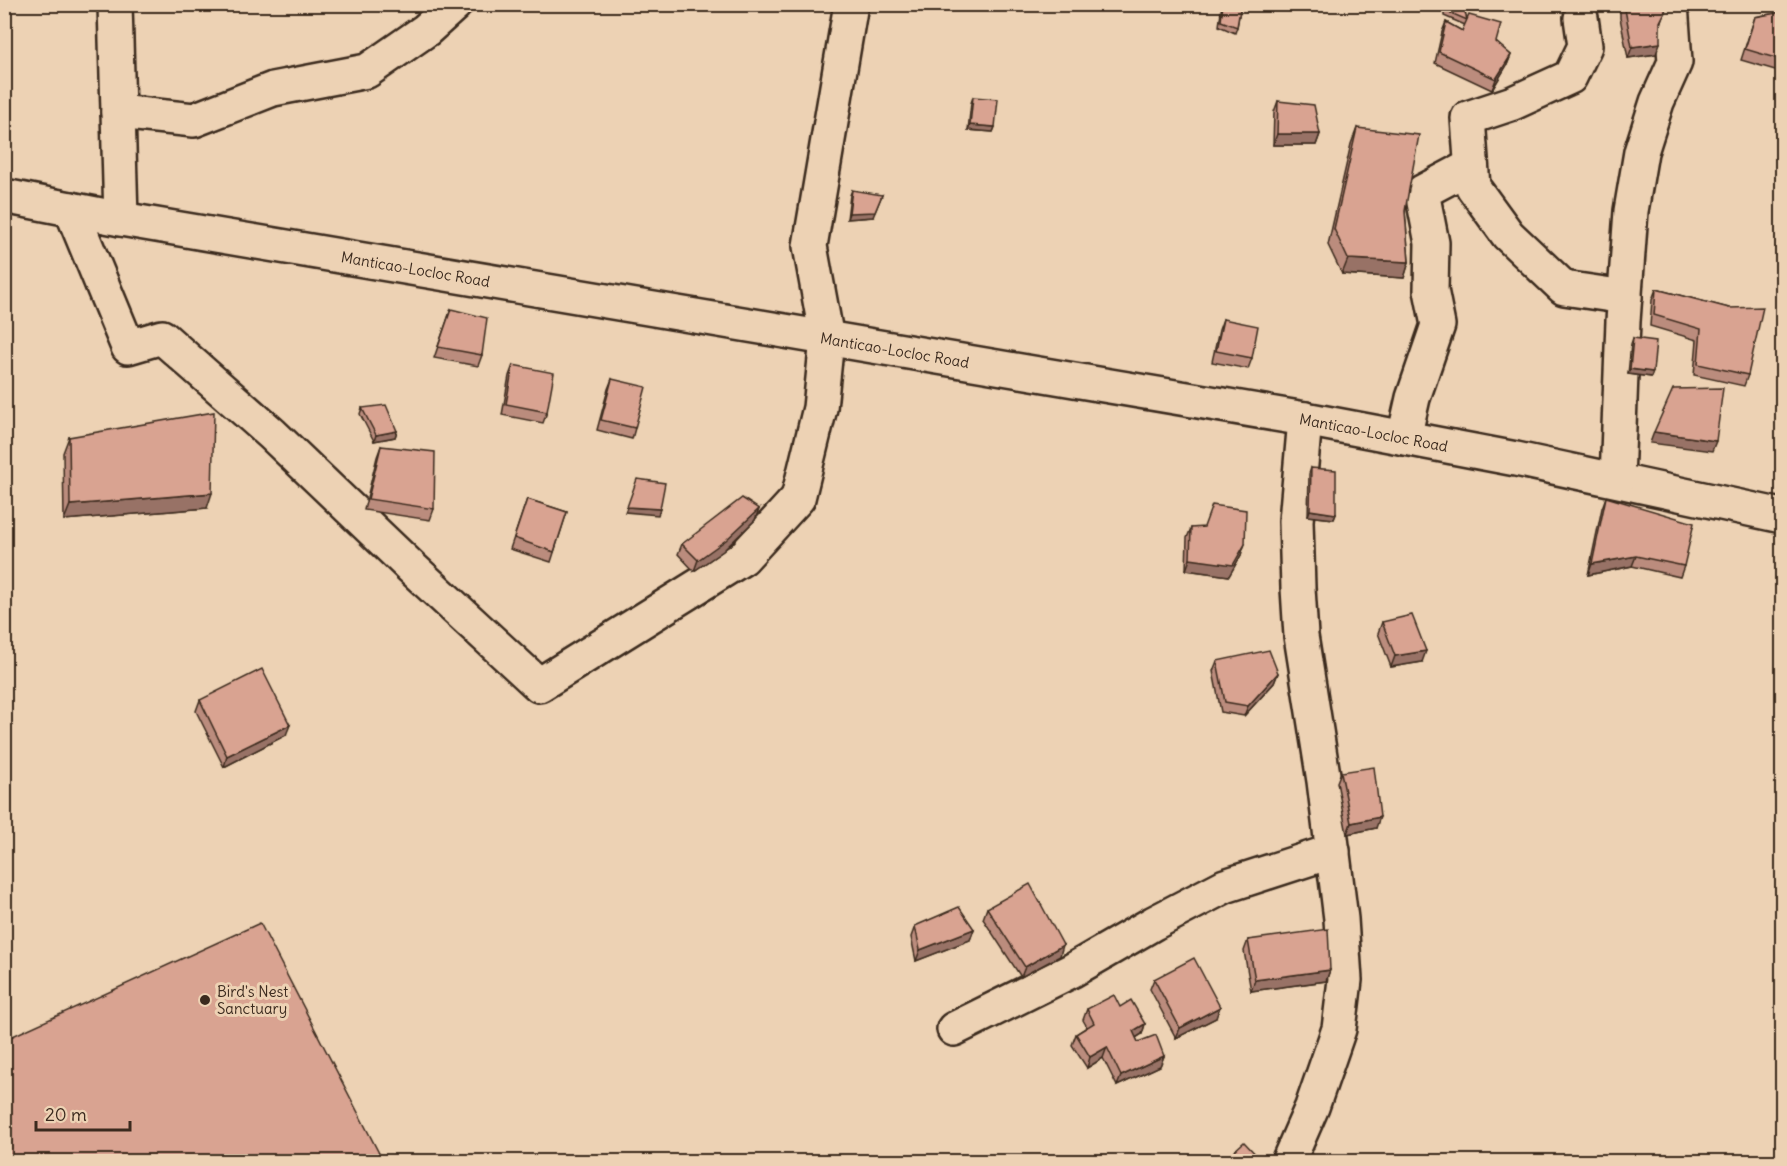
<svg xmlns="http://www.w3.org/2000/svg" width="1787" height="1166" font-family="Delius,sans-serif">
	<rect width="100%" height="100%" fill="#edd2b4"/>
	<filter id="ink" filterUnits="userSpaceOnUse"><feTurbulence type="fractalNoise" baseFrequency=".0167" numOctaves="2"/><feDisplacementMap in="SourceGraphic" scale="12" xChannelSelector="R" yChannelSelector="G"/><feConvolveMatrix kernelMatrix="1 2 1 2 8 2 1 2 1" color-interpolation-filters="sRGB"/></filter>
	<g filter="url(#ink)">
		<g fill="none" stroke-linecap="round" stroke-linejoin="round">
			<g stroke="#3b2a1e" stroke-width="38">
				<g id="minor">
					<polyline points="115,4 121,219"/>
					<polyline points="1581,18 1585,46 1570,77 1513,103 1468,118 1473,187 1508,235 1564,288 1625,297"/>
					<polyline points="118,112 194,120 273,89 367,71 426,30 455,4"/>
					<path id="s1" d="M4 196 121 219 1305 419 1516 459 1782 516"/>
					<polyline points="71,209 128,347 162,337 272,434 412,568 539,685 743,558 798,498 820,408 827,339 810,246 851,4"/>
					<polyline points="1404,438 1413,398 1438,325 1431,290 1432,243 1422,192 1471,166"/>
					<polyline points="1617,480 1623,321 1631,211 1641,152 1657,102 1675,62 1671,4"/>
					<polyline points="954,1029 1071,971 1154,923 1225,886 1333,851"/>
					<polyline points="1288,1162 1312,1107 1339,1029 1345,980 1341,919 1324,781 1301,636 1298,588 1296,521 1305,419"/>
				</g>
			</g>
			<use href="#minor" stroke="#edd2b4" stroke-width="33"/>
		</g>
		<g fill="#bb8c7d" stroke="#3b2a1e" stroke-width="1.5">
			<polygon points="1222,4 1241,4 1237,27 1235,33 1219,26"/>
			<polygon points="1444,4 1459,4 1467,19 1511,55 1507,65 1492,90 1435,63 1442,32 1446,22 1462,31 1465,25 1444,16"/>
			<polygon points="1620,4 1666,4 1660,25 1656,54 1628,58 1620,18"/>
			<polygon points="1782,12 1782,72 1741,60 1755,17"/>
			<polygon points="973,97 995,127 993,132 968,130 971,103"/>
			<polygon points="1278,101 1320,134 1316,145 1273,145 1274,112"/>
			<polygon points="1357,128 1405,211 1409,262 1404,278 1342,274 1328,245 1351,144"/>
			<polygon points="852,190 873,217 847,219 850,195"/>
			<polygon points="1656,289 1729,308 1748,375 1744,386 1694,375 1697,340 1650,326 1652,300"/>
			<polygon points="451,309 482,355 478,366 434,358"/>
			<polygon points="1223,319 1252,358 1248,369 1212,362 1219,330"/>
			<polygon points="1633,338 1653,372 1651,377 1628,374 1631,344"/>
			<polygon points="513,365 547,412 543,423 502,415 509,376"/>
			<polygon points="612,379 635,428 632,439 597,430 608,389"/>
			<polygon points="362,408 397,431 395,437 374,441 360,414"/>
			<polygon points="69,437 207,508 64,520 63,453"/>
			<polygon points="381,446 434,509 430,520 364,510 377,457"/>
			<polygon points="1311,468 1336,514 1334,519 1308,516 1309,474"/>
			<polygon points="1606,497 1684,566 1680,577 1632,566 1588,575 1602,508"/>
			<polygon points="527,499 567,512 551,562 510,549"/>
			<polygon points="759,509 755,520 723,551 694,571 678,554 682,544"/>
			<polygon points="1191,528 1241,555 1229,576 1186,570 1187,538"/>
			<polygon points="1382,622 1422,662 1391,667 1378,633"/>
			<polygon points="1217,661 1278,673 1274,683 1244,716 1221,712 1213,671"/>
			<polygon points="200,700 286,735 224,767 196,711"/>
			<polygon points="1341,772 1376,828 1347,834 1337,782"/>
			<polygon points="987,908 1060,956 1021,977 983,919"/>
			<polygon points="915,926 974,929 970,940 916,961 911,937"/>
			<polygon points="1248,940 1330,970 1326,981 1251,991 1244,951"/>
			<polygon points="1154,979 1216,1018 1176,1038 1150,989"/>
			<polygon points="1120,1007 1145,1024 1142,1034 1136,1038 1138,1042 1164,1056 1160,1066 1117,1086 1103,1058 1087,1068 1072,1045 1076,1034 1087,1027 1083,1020 1087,1009"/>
		</g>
		<g fill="#987266" stroke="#3b2a1e" stroke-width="1.5">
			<polygon points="1660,43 1656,54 1628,58 1632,47"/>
			<polygon points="1511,55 1507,65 1492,90 1496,79"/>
			<polygon points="970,125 995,127 993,132 968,130"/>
			<polygon points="1277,134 1320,134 1316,145 1273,145"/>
			<polygon points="882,195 873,217 847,219 849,213"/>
			<polygon points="1348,259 1409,262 1404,278 1342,274"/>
			<polygon points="1630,369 1653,372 1651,377 1628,374"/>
			<polygon points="397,431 395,437 374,441 376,435"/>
			<polygon points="1654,432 1716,441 1712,451 1650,443"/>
			<polygon points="212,493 207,508 64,520 70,505"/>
			<polygon points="627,507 660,509 658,515 625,512"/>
			<polygon points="759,509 755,520 723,551 694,571 698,560"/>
			<polygon points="1310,510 1336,514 1334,519 1308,516"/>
			<polygon points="1245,544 1241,555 1229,576 1186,570 1190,559"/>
			<polygon points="1636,556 1632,566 1588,575 1592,564"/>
			<polygon points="1426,651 1422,662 1391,667 1395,656"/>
			<polygon points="1278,673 1274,683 1244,716 1248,706"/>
			<polygon points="290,725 286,735 224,767 227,756"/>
			<polygon points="1380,817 1376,828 1347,834 1351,823"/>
			<polygon points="974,929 970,940 916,961 920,950"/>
			<polygon points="1063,945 1060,956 1021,977 1025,967"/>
			<polygon points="1330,970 1326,981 1251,991 1255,980"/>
			<polygon points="1220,1007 1216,1018 1176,1038 1180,1028"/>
			<polygon points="1145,1024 1142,1034 1129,1042 1133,1031"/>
			<polygon points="1107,1047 1103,1058 1087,1068 1090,1057"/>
			<polygon points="1164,1056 1160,1066 1117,1086 1121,1076"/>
		</g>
		<g fill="#d9a391" stroke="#3b2a1e" stroke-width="1.5">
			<polygon points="1223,4 1241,4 1237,27 1221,21"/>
			<polygon points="1446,4 1459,4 1464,8 1467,20 1446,11"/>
			<polygon points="1624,4 1666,4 1665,12 1660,22 1660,43 1632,47"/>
			<polygon points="1782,12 1782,60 1745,49 1755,17"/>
			<polygon points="1469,15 1501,24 1496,42 1511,55 1496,79 1439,52 1446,22 1462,31"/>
			<polygon points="973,97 998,99 995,127 970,125"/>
			<polygon points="1278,101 1314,105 1320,134 1277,134"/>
			<polygon points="1357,128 1419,135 1405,211 1409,262 1348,259 1334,229"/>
			<polygon points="852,190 882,195 875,212 849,213"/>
			<polygon points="1656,289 1729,308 1763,307 1748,375 1698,364 1701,329 1654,315"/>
			<polygon points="451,309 487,318 482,355 438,347"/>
			<polygon points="1223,319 1258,326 1252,358 1216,351"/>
			<polygon points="1633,338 1656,341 1653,372 1630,369"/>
			<polygon points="513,365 554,373 547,412 506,404"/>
			<polygon points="612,379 646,387 635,428 601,420"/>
			<polygon points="1723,388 1716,441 1654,432 1673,389"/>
			<polygon points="386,405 397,431 376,435 362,408"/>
			<polygon points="214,412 212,493 70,505 69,437"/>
			<polygon points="381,446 435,452 434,509 368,499"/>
			<polygon points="1311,468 1336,470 1336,514 1310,510"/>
			<polygon points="637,479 665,483 660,509 627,507"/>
			<polygon points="1606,497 1694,523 1684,566 1636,556 1592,564"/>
			<polygon points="742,498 759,509 726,540 698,560 682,544"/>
			<polygon points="527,499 567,512 554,552 514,538"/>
			<polygon points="1212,505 1246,510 1245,544 1233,565 1190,559 1191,528 1204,527"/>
			<polygon points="1412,615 1426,651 1395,656 1382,622"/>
			<polygon points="1269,650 1278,673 1248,706 1225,702 1217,661"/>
			<polygon points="262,669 290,725 227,756 200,700"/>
			<polygon points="1374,767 1380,817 1351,823 1341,772"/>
			<polygon points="1030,884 1063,945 1025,967 987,908"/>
			<polygon points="959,907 974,929 920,950 915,926"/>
			<polygon points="260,923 383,1161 4,1161 4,1040"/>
			<polygon points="1328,929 1330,970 1255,980 1248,940"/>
			<polygon points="1194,958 1220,1007 1180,1028 1154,979"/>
			<polygon points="1114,995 1120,1007 1131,1000 1145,1024 1133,1031 1138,1042 1156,1035 1164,1056 1121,1076 1107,1047 1090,1057 1076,1034 1094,1023 1087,1009"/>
			<polygon points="1244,1142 1262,1161 1223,1161"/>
		</g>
	</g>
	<circle fill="#3b2a1e" stroke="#edd2b4" stroke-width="2" cx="205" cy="1000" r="6"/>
	<g text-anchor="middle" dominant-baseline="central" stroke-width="6" stroke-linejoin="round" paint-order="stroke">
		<g font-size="15" fill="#3b2a1e" stroke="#edd2b4">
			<text stroke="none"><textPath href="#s1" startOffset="418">Manticao-Locloc Road</textPath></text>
			<text stroke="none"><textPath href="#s1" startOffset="904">Manticao-Locloc Road</textPath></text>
			<text stroke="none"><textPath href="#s1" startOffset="1390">Manticao-Locloc Road</textPath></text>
		</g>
		<g font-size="15" fill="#3b2a1e" stroke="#edd2b4" text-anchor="start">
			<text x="217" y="991">Bird's Nest<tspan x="217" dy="17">Sanctuary</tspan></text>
		</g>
	</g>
	<rect width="1787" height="1166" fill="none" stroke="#edd2b4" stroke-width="24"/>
	<rect x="12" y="12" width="1763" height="1142" fill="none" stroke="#3b2a1e" stroke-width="2" filter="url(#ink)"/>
	<path d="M36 1121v9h94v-9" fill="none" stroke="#3b2a1e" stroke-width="3"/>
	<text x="45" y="1121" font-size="18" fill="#3b2a1e" stroke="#edd2b4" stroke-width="4.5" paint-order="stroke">20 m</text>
</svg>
